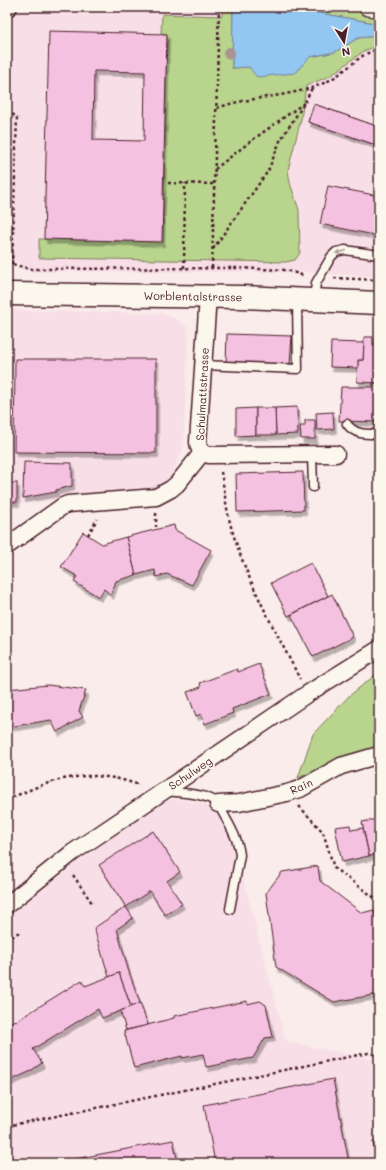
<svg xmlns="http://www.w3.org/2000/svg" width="386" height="1170" font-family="Mali,sans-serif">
	<defs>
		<filter id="shadow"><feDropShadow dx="2.5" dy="4.5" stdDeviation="0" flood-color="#0004"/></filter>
	</defs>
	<rect width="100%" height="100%" fill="#faecea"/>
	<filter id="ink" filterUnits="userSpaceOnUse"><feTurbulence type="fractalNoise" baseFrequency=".025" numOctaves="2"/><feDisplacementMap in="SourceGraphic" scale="8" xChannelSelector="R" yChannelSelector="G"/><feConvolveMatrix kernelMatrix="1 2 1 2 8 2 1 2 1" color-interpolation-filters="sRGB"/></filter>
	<g filter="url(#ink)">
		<g fill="#f8dfe7">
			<polygon points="33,7 340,7 379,16 379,277 305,272 40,272 22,270 19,262 7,260 7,18 24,9"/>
			<polygon points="7,310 160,313 175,318 187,327 189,335 183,449 170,479 151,490 7,505"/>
			<polygon points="166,799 182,800 201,803 214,809 234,844 286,1041 379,1061 379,1163 7,1163 7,918 47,886 91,852"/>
		</g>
		<g fill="#b8d48d" stroke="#817a5c">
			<polygon points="222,7 245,7 233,10 232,68 249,67 252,70 295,73 306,60 310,57 335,52 358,38 379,36 379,45 364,51 330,76 306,86 301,119 288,170 290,183 299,210 300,253 295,260 286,262 39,258 39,239 163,242 167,34 161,33 162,14 222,16"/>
			<polygon points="288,7 340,7 379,16 379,24"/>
			<polygon points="379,672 379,700 376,703 378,747 343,759 298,778 313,734 349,696"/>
		</g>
		<polygon fill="#93c6f0" stroke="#7683a1" points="245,7 288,7 379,24 379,36 358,38 335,52 310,57 306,61 295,73 257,77 249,67 232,68 233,10"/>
		<g fill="#f4c1e0" stroke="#4a1f2b" fill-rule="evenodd" filter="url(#shadow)">
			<path d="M49 31 167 34 162 242 44 239ZM94 71 145 72 144 141 93 140Z"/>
			<polygon points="314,104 379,127 379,146 308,122"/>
			<polygon points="314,104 379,127 379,146 308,122"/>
			<polygon points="328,186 379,196 379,236 320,224"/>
			<polygon points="227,334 292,336 290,364 226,362"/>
			<polygon points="364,337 373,337 373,346 379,346 379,383 357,382 358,360 363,360"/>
			<polygon points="331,342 364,343 363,360 358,360 358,368 330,367"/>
			<polygon points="15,359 156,359 156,453 14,452"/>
			<polygon points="373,383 379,383 379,422 339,421 341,387 373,387"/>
			<polygon points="297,407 298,434 276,435 275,408"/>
			<polygon points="256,408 256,435 236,436 236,409"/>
			<polygon points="256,408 275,408 276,435 256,435"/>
			<polygon points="333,412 334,429 317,430 316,413"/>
			<polygon points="305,420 315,420 315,439 301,439 300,426 305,426"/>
			<polygon points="24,462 72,463 72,486 56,490 56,492 23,498"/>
			<polygon points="303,472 304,510 237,512 236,474"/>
			<rect x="7" y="483" width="10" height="19"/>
			<polygon points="174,525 175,530 211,550 192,585 167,574 156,577 155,570 136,575 126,537"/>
			<polygon points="83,532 102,544 126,537 136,575 116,581 111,595 104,589 99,597 74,582 77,576 61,567"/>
			<polygon points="311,563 328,596 288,616 271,583"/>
			<polygon points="332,594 353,637 313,657 291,615"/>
			<polygon points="259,664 271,694 232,709 233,713 205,724 201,714 196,716 187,692 201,687 200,683 237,669 238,672"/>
			<polygon points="48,685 86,690 79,711 83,717 57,732 51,720 15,726 7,726 7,689"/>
			<polygon points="378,819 379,825 379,854 369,856 362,822"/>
			<polygon points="350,825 351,830 363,828 369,856 342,862 335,827"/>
			<polygon points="153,831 180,872 167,881 182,904 165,915 150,891 126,907 99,865"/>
			<polygon points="318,866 320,881 362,913 374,910 379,924 379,994 334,1002 276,967 266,893 282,872"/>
			<polygon points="126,907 133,918 117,929 128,969 140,1003 131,1007 119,973 109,977 94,928"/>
			<polygon points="119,973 131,1007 102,1018 98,1009 33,1049 42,1063 29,1072 7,1082 7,1025 15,1020 16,1021 82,980 85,986"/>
			<polygon points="247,1001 247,1004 260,1001 266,1005 273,1037 265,1038 253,1058 206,1067 203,1054 182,1058 182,1056 134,1068 124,1031 174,1018 174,1016"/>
			<polygon points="140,1003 148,1025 126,1030 120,1011"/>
			<polygon points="333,1079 349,1163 215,1163 204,1105"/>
			<polygon points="173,1140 178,1163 55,1163"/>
			<polygon points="379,1140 379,1163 376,1163 373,1142"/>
		</g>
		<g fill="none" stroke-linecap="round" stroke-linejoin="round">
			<g stroke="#4a1f2b" stroke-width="11">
				<g id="lane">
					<polyline points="314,299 316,283 331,257 336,252 345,250 379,255"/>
					<polyline points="203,365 298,369 297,300"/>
					<path d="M347 424C355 435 366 434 379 434"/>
					<polyline points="312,454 313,487"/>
					<path d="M165 791C179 793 209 793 218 804 227 821 238 837 240 855L230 909"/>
				</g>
			</g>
			<g stroke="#4a1f2b" stroke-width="19">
				<g id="street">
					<polyline points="367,7 379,9"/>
					<polyline points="7,8 9,7"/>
					<path d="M208 296 198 442C199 450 201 453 209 455L336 454"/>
					<polyline points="7,546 63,506 68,504 156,497 171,489 177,484 202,453"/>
					<polyline points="218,804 239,803 287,793 300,789 341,766 379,755"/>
					<polyline points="7,905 72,853 307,694 379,649"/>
				</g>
			</g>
			<g stroke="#4a1f2b" stroke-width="25">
				<polyline id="secondary" points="7,294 242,297 379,303"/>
			</g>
			<g stroke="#4a1f2b" stroke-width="2.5" stroke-dasharray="3 3" stroke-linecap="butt">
				<path d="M217 108C250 96 286 98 319 85 327 82 336 77 343 71 356 62 362 53 379 49"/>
				<polyline points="7,111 17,117 12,264"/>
				<polyline points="215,169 251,141 304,103"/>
				<polyline points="168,183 215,184"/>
				<polyline points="213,249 268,171 280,141 305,102 312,88"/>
				<polyline points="7,263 12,264 30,269 235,268 286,270 305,276"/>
				<polyline points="184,268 185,183"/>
				<polyline points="212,268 219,7"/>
				<polyline points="334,278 379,280"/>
				<path d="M221 472C224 488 226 506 230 523 245 578 274 628 300 679"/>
				<polyline points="156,513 156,527"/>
				<polyline points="88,535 97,519"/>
				<path d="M7 800C39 785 71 772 107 777 118 778 129 782 140 785"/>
				<polyline points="299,806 323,832 334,868 379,901"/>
				<polyline points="73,875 92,903"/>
				<polyline points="7,941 19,932"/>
				<polyline points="7,1126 368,1053 379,1055"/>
			</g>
			<use href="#lane" stroke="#fbf7ec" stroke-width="8"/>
			<use href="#street" stroke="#fbf7ec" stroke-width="16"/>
			<use href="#secondary" stroke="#fbf7ec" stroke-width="22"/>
		</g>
		<circle fill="#a9948f" cx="229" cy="53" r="6"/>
		<defs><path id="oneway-solid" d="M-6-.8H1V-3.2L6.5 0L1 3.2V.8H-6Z"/></defs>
		<use fill="#ab9695" href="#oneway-solid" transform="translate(341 252) rotate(166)"/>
	</g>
	<g text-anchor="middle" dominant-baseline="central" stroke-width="3.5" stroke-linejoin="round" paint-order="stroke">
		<g font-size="11" fill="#4a1f2b" stroke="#fbf7ec">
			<text transform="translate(193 296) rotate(1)">Worblentalstrasse</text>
			<text transform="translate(202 394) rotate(-87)">Schulmattstrasse</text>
			<text transform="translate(190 773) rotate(-34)">Schulweg</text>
			<text transform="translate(301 786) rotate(-24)">Rain</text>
		</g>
	</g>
	<rect width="386" height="1170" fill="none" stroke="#fbf7ec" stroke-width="24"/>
	<rect x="12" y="12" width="362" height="1146" fill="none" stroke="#4a1f2b" stroke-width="1.5" filter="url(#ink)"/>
	<g transform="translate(344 42) rotate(169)" stroke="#fbf7ec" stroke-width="3" paint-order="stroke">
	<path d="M0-3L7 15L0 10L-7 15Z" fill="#4a1f2b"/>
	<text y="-6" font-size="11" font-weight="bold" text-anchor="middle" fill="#4a1f2b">N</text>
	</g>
</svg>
